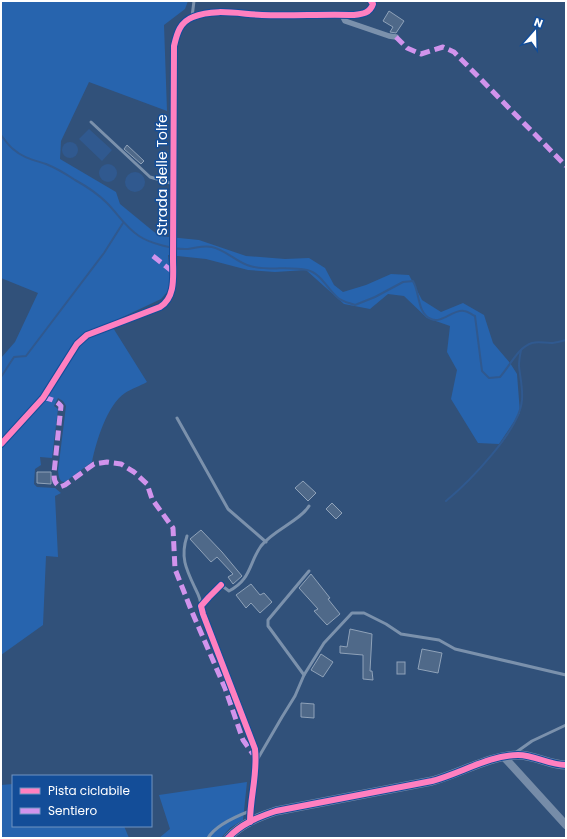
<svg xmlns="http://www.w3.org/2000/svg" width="567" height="839" font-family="Poppins,sans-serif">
	<rect width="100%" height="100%" fill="#31517a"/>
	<g fill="#2764ae">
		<path d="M1 1H188L185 9 164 25 167 111 89 82 61 141 60 159 116 192 120 204 159 236 199 240 246 256 285 259 309 258 325 268 334 285 343 292 366 285 391 274 409 275 422 300 441 312 463 303 484 315 493 343 510 363 517 374 520 413 499 444 478 443 451 399 457 370 447 352 450 326 427 318 404 296 388 294 370 309 344 304 306 270 275 272 248 270 206 259 168 255 171 284 168 291 161 299 110 323 147 382C140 386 131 389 125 393 107 405 96 442 92 462L65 482C59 482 59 477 58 471L66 406 63 401 58 398 54 406 58 409 52 458 40 457 41 465 35 469 34 484 37 487 55 488 61 493 55 496 58 557 46 556 43 625 1 655V358L15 342 38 293 1 278Z"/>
		<polygon points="247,782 243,820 230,828 221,838 159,838 170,829 159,795"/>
		<polygon points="13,784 13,826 124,826 129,838 1,838 1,785"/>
	</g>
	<g fill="#30598f">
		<polygon points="89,129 112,150 102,161 79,139"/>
		<circle cx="70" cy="150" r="8"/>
		<circle cx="108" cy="173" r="9"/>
		<circle cx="135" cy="182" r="10"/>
	</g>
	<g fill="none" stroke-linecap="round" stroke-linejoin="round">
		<g stroke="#30598f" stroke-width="2">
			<path d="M1 135C5 140 8 145 13 149 23 158 34 160 46 164 56 168 66 174 75 180 86 186 98 194 107 203 118 214 125 227 139 236 149 243 175 250 188 249 196 248 204 245 212 247 226 250 236 262 250 266 268 271 289 266 307 270 321 273 328 290 338 298 343 302 350 303 355 305L375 297 403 282 413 281C420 293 417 313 431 319 442 324 453 309 464 311 467 311 471 314 475 316L482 371 489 378 500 377C510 366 518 347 532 343 539 341 544 343 551 343 556 343 561 341 566 340"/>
			<polyline points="1,377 14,357 26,356 104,253 123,223"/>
			<path d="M446 501C469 482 520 430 522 400 523 388 520 377 519 366 519 361 520 355 521 350"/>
		</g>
	</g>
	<g fill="#4f6989" stroke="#8fa2b9">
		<polygon points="389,11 404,21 396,33 390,32 393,27 383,21"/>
		<polygon points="127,145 144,161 141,164 124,149"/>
		<polygon points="37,472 51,472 51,484 37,483"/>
		<polygon points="303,481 316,493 308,501 295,488"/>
		<polygon points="332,503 342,513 336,519 326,509"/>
		<polygon points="201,530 222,552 242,576 233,584 228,577 233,574 217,557 211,562 190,539"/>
		<polygon points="311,574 330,598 328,599 340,614 327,625 314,611 318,609 299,588"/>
		<polygon points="251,584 260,595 264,593 272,602 260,613 251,603 246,608 236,595"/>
		<polygon points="350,629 372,634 370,671 372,671 373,680 363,679 363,655 340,653 340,646 347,647"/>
		<polygon points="422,649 442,653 438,673 418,669"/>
		<polygon points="321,654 333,662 323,677 311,670"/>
		<rect x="397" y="662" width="8" height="12"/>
		<polygon points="301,703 314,704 314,718 301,717"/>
	</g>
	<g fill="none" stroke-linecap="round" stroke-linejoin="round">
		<g stroke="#7b91ac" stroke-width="3">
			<polyline points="192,17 194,1"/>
			<polyline points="91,122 150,177 174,184"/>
			<polyline points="177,418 228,509 266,542"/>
			<path d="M187 536C180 557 186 569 195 588 198 594 201 599 201 606"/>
			<path d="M221 585 229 591C251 580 249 563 261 546 273 530 300 521 309 506"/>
			<polyline points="304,675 324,643 352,613 364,613 386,624 401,634 439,640 455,649 566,675"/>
			<polyline points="515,753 532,741 566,725"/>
			<polyline points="257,760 282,717 295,696 304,675 271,630 268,626 268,620 309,571"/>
			<path d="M208 838C215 826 237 816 250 811"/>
		</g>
		<g stroke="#7b91ac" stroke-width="5.5">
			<polyline points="342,15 345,21 389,36 396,37"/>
			<path d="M1 444 43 398 77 344 87 335 160 307C176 297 173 276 173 259L174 46C177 33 180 22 193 17 214 8 240 14 262 15 293 16 323 14 354 15 363 14 370 13 373 4L371 1"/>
			<path d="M221 585 209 597 201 606 203 614 255 749C258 773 250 797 250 822"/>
		</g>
		<polyline stroke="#768ca8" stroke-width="8" points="504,757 566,825"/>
		<path stroke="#798eaa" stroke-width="9" d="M228 838C241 824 258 817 276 811L432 781C459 774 490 755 518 755 535 755 549 765 566 765"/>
		<g stroke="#d193ec" stroke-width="5" stroke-dasharray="10 5" stroke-linecap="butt">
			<polyline points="396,37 407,48 421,54 443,47 454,52 566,166"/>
			<polyline points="153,256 173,272"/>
			<path d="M43 398C50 398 57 401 61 406L54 473C54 479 54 483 60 487L65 485 94 464 107 462 121 464 134 472 147 484 152 499 173 528 175 569 192 612 225 688 243 740 253 754"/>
		</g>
		<g stroke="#134d98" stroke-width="8">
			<g id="cycleway">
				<path d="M1 444 43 398 77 344 87 335 160 307C176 297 173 276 173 259L174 46C177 33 180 22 193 17 214 8 240 14 262 15 293 16 323 14 354 15 363 14 370 13 373 4L371 1"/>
				<path d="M221 585 209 597 201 606 203 614 255 749C258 773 250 797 250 822"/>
				<path d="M228 838C241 824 258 817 276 811L432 781C459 774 490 755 518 755 535 755 549 765 566 765"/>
			</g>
		</g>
		<use href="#cycleway" stroke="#ff80c0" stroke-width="6"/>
	</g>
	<g text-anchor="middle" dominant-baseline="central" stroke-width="3" stroke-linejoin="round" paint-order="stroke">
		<g font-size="14" fill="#fff" stroke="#134d98">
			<text transform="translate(162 175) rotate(-90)">Strada delle Tolfe</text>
		</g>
	</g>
	<rect width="567" height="839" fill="none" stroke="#ffffff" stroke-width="4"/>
	<rect x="12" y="775" width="140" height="52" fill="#134d98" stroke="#7194c1"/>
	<rect x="20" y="788" width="20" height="6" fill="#ff80c0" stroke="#7194c1"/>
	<text x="48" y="795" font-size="12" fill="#ffffff">Pista ciclabile</text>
	<rect x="20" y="808" width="20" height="6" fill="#d193ec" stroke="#7194c1"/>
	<text x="48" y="815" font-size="12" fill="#ffffff">Sentiero</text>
	<g transform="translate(535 32) rotate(20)" stroke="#134d98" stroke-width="3" paint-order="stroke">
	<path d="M0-3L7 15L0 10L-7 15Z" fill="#ffffff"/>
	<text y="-6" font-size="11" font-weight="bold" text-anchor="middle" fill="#ffffff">N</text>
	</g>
</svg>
